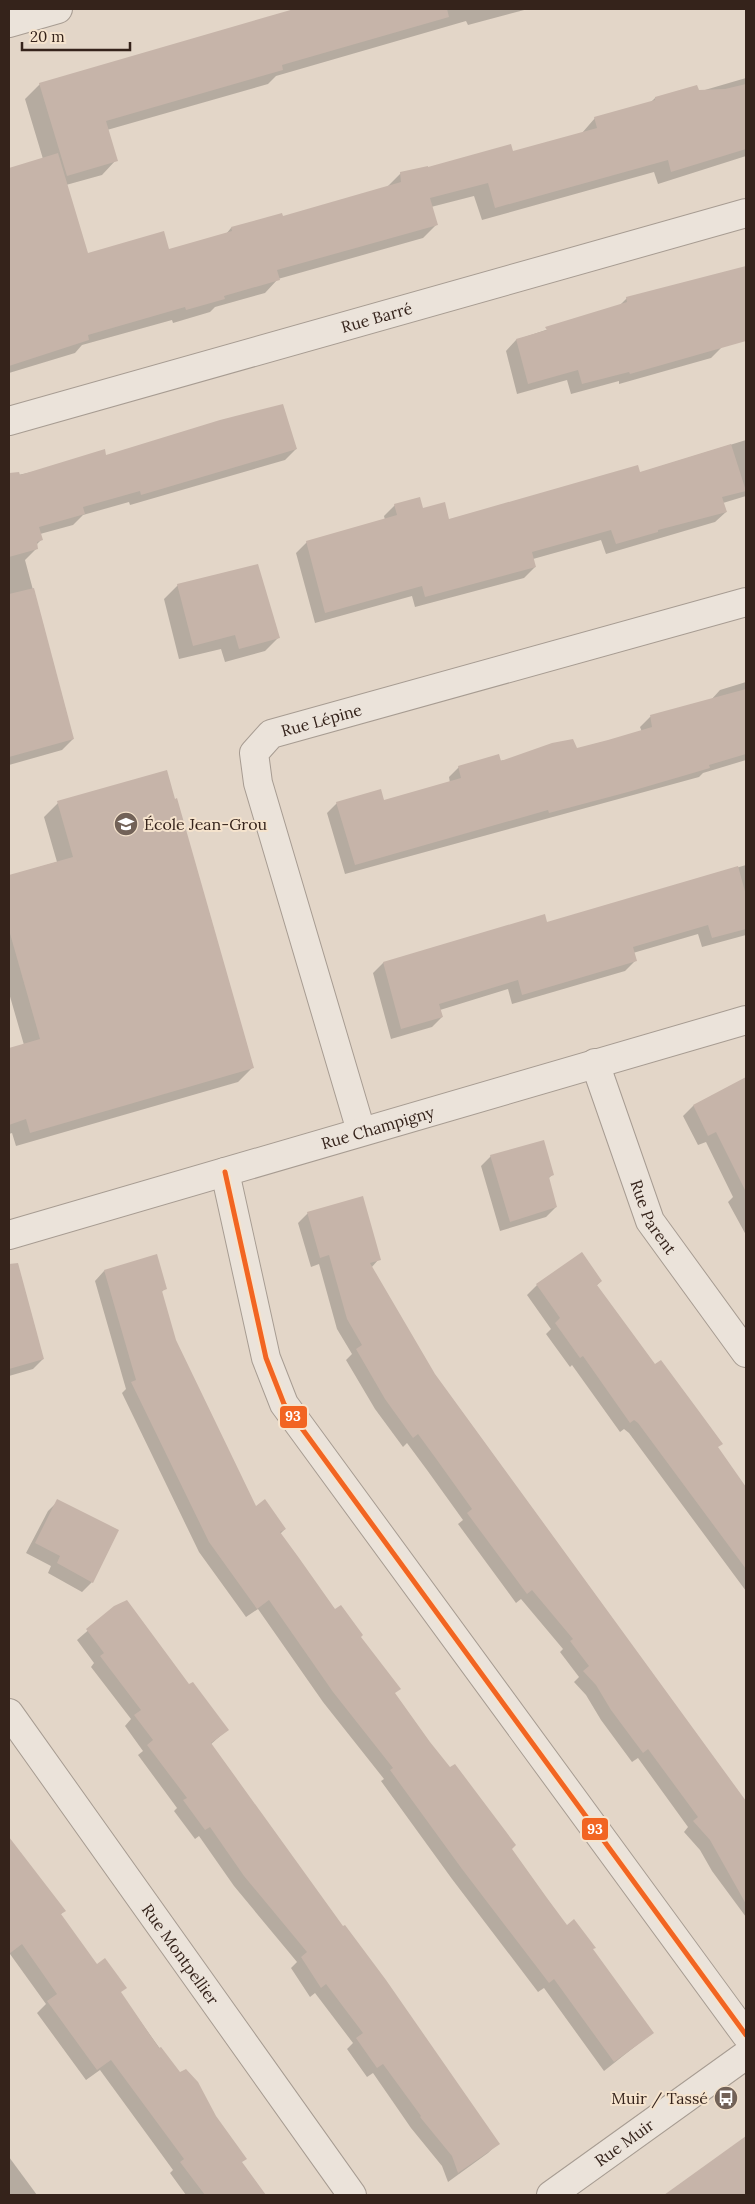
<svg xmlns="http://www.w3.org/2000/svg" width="755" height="2204" font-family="Lora,serif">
	<rect width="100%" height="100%" fill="#e3d6c8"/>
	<g fill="#0003">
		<polygon points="298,9 528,9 468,25 466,21 276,76 268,84 107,130 116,160 102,175 66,185 87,254 168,250 226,234 231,228 281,215 282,218 387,187 401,173 512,153 582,133 595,118 651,102 655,98 698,92 746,78 746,156 658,184 654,172 482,220 474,196 431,207 436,225 423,238 278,279 265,293 215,307 210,312 173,323 172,320 82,345 75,353 9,373 9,169 43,159 25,99 40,84"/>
		<polygon points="746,267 746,332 719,339 722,347 711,358 619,384 619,381 571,394 567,380 517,394 506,351 516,340 620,305 627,298"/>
		<polygon points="746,440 746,496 723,503 726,512 715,522 606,554 601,540 533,559 535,567 524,578 415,607 412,596 315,623 296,553 307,542 385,520 384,516 395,505 423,509 448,520 639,473"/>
		<polygon points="296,449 285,460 130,505 129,502 83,515 73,525 40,534 41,540 36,545 37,548 25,560 73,739 62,750 9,765 9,477 105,456"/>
		<polygon points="178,585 279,637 265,651 225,662 221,649 179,659 164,599"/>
		<polygon points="746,682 746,760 703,773 699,777 345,874 327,813 337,803 383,802 450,783 449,777 459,767 576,749 642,732 640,727 650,717 710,701 720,690"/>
		<polygon points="58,803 252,1068 238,1082 16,1146 12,1133 9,1134 9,1049 24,1045 9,993 9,876 57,862 44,817"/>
		<polygon points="746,865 746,935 702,947 698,934 633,953 635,961 625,971 512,1004 508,989 440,1010 442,1017 432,1027 391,1039 373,973 383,963 546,924"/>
		<polygon points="743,1080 746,1086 746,1235 728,1202 733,1197 706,1142 698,1145 683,1116 693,1106"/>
		<polygon points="491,1156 552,1175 548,1179 556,1207 546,1217 500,1231 481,1166"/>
		<polygon points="308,1213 379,1259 371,1268 434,1374 746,1803 746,1917 712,1871 700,1850 684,1832 688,1827 638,1758 632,1762 601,1720 586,1695 574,1682 579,1677 560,1652 563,1649 521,1599 516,1603 458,1524 463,1520 427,1470 407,1443 403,1447 375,1409 346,1360 352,1354 337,1329 319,1264 311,1267 298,1223"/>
		<polygon points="581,1254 601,1281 596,1286 746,1489 746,1591 629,1433 624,1429 620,1432 572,1365 570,1367 546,1334 551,1329 527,1295 537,1285"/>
		<polygon points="104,1271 165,1288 161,1293 174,1341 255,1508 285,1529 280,1534 335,1610 360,1637 394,1694 429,1743 567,1927 592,1950 652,2033 604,2071 544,1988 538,1992 452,1879 381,1781 384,1779 323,1702 258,1609 246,1617 199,1552 122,1393 126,1389 95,1281"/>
		<polygon points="30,1313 43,1359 33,1369 9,1376 9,1319"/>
		<polygon points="58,1501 92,1582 82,1592 48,1573 51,1566 26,1553 48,1511"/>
		<polygon points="115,1607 189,1686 227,1730 210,1745 498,2143 488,2153 448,2182 442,2166 411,2128 373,2073 367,2077 347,2049 353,2043 315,1993 310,1997 291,1968 297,1962 234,1886 199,1836 195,1839 174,1811 177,1808 138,1755 143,1751 125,1726 131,1719 91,1667 94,1663 77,1640"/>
		<polygon points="9,1839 64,1911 60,1915 96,1966 120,1993 265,2195 186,2195 170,2173 173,2170 100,2070 86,2080 37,2013 46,2004 10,1954 9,1955"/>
		<polygon points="741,2141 746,2148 746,2195 671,2195"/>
		<polygon points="9,2157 37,2195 9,2195"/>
	</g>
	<g fill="#c6b4a9">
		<polygon points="294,9 447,9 449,17 282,65 283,70 106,121 118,161 67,176 39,83"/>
		<polygon points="746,84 746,149 671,172 668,160 495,208 488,183 430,198 438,225 277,270 280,280 224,296 225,299 186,310 185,307 88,335 89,340 9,366 9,168 58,153 88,253 164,231 169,249 232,231 231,227 282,213 283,216 401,182 400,172 428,166 428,167 511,144 513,151 597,128 594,117 655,100 655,97 697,85 699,90 725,89"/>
		<polygon points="746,266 746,341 630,374 629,372 582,384 578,370 528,384 516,339 547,330 545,327 627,302 626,297"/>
		<polygon points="283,404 297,449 141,495 140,491 83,507 85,514 39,527 43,540 37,542 38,549 9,557 9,473 19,472 20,475 105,449 106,455 220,420"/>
		<polygon points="731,444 746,491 722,497 727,512 658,530 658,532 616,544 611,530 532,552 536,567 425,597 422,586 325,613 306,541 397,515 394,504 420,497 423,508 445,502 449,519 638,465 640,472"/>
		<polygon points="258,564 280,638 239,649 235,635 193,646 177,584"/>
		<polygon points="34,588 74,739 9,757 9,594"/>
		<polygon points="746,689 746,754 709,765 710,768 628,792 549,813 548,810 355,865 336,802 381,789 384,800 461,778 458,766 499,754 501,761 552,743 573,739 577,748 608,740 652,727 650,715"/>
		<polygon points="167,770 175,799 177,798 254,1068 30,1133 26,1119 9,1125 9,1048 40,1039 9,930 9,875 73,857 57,801"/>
		<polygon points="738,866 746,895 746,929 712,938 708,925 633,947 637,961 522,995 518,980 439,1004 443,1017 401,1029 383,962 545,914 547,922"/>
		<polygon points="746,1077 746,1192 716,1132 708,1136 693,1105"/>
		<polygon points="544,1140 554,1175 549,1177 557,1207 510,1222 490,1155"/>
		<polygon points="363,1196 381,1260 370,1263 435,1374 746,1801 746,1904 710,1840 693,1821 698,1817 648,1749 643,1753 611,1710 596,1685 583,1671 589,1666 570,1641 573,1639 532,1590 527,1594 467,1513 472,1509 437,1460 418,1434 413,1438 385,1399 356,1349 362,1345 347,1319 329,1255 320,1258 307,1212"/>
		<polygon points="582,1252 602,1281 597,1285 655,1364 661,1360 701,1414 723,1444 718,1447 746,1487 746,1569 638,1423 634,1420 630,1423 583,1356 580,1358 555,1323 560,1318 536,1284"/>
		<polygon points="157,1254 167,1289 162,1291 176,1340 256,1506 265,1499 286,1529 280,1532 299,1558 335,1609 341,1605 363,1635 361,1637 401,1689 395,1693 430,1742 450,1767 455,1764 516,1845 512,1849 547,1898 567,1925 574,1919 596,1948 593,1949 654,2033 614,2062 554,1979 549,1983 462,1869 390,1770 393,1768 333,1692 269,1600 257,1609 209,1542 131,1382 136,1380 104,1270"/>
		<polygon points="18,1263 44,1359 9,1369 9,1264"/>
		<polygon points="57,1499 119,1530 93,1583 57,1563 60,1556 35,1543"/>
		<polygon points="127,1600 189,1684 193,1682 229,1730 211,1743 343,1926 345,1925 386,1980 500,2144 458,2173 452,2156 420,2117 421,2116 383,2064 377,2068 356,2038 363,2033 326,1984 321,1988 301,1957 307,1952 244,1876 210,1827 205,1830 183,1800 187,1798 147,1745 153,1740 134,1715 141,1710 100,1656 104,1653 86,1629 114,1606"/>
		<polygon points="9,1837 66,1911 61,1914 97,1964 105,1958 127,1988 121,1992 159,2048 161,2047 180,2072 186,2069 198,2082 216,2116 247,2159 242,2162 266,2195 205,2195 180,2162 184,2159 111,2060 97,2070 47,2001 57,1994 22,1944 9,1954"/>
		<polygon points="746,2136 746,2195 664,2195"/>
	</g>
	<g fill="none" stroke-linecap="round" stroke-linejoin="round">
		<g stroke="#a79c92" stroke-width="30">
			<g id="minor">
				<polyline points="9,23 58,9"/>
				<path id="s1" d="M9 421 746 213"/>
				<path id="s2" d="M595 1063 650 1221 746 1353"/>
				<path id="s3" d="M361 1131 258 783 254 753 271 734 746 602"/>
				<polyline points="225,1172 266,1358 284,1404 746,2035"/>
				<path id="s4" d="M9 1235 746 1020"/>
				<path id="s5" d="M9 1713 352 2195"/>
				<path id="s6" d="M551 2195 746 2055"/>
			</g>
		</g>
		<use href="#minor" stroke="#ebe3da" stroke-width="28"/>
		<g stroke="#f5e3cd" stroke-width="9">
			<polyline id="bus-1" points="225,1172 266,1358 284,1404 746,2035"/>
		</g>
		<use href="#bus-1" stroke="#f26522" stroke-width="5"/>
	</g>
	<defs>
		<g id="school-disc" transform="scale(1.25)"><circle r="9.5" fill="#726258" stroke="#f5e3cd"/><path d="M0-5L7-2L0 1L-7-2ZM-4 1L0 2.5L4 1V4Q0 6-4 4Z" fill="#fff"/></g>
		<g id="bus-disc" transform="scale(1.25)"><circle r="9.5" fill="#726258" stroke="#f5e3cd"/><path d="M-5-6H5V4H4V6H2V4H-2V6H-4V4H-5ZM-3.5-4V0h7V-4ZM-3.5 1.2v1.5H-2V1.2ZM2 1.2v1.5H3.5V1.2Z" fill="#fff"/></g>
	</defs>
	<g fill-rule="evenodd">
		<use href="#school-disc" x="126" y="824"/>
		<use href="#bus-disc" x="726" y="2098"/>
	</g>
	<g text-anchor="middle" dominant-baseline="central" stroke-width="4" stroke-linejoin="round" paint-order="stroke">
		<g font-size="16" fill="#35231b" stroke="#f5e3cd">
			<text stroke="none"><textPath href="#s1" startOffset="382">Rue Barré</textPath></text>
			<text stroke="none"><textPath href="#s3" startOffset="471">Rue Lépine</textPath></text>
			<text stroke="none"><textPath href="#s4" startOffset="384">Rue Champigny</textPath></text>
			<text stroke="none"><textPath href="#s2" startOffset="165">Rue Parent</textPath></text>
			<text stroke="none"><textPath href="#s5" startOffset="296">Rue Montpellier</textPath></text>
			<text stroke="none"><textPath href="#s6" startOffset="90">Rue Muir</textPath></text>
		</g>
		<g font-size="16" fill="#35231b" stroke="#f5e3cd" text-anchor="start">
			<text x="144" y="824">École Jean-Grou</text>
			<text x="708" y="2098" text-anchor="end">Muir / Tassé</text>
		</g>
	</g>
	<g stroke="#f5e3cd" stroke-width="2">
		<rect x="279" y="1405" width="29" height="24" rx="5" fill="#f26522"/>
		<rect x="581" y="1817" width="28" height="24" rx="5" fill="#f26522"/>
	</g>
	<g font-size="14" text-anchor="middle" font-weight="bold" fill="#fff">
		<text x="293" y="1421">93</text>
		<text x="595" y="1834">93</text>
	</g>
	<rect width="755" height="2204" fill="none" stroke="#35231b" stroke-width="20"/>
	<path d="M22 42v8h108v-8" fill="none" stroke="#35231b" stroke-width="2.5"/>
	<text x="30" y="42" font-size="15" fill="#35231b" stroke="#f5e3cd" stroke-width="4" paint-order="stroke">20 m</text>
</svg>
